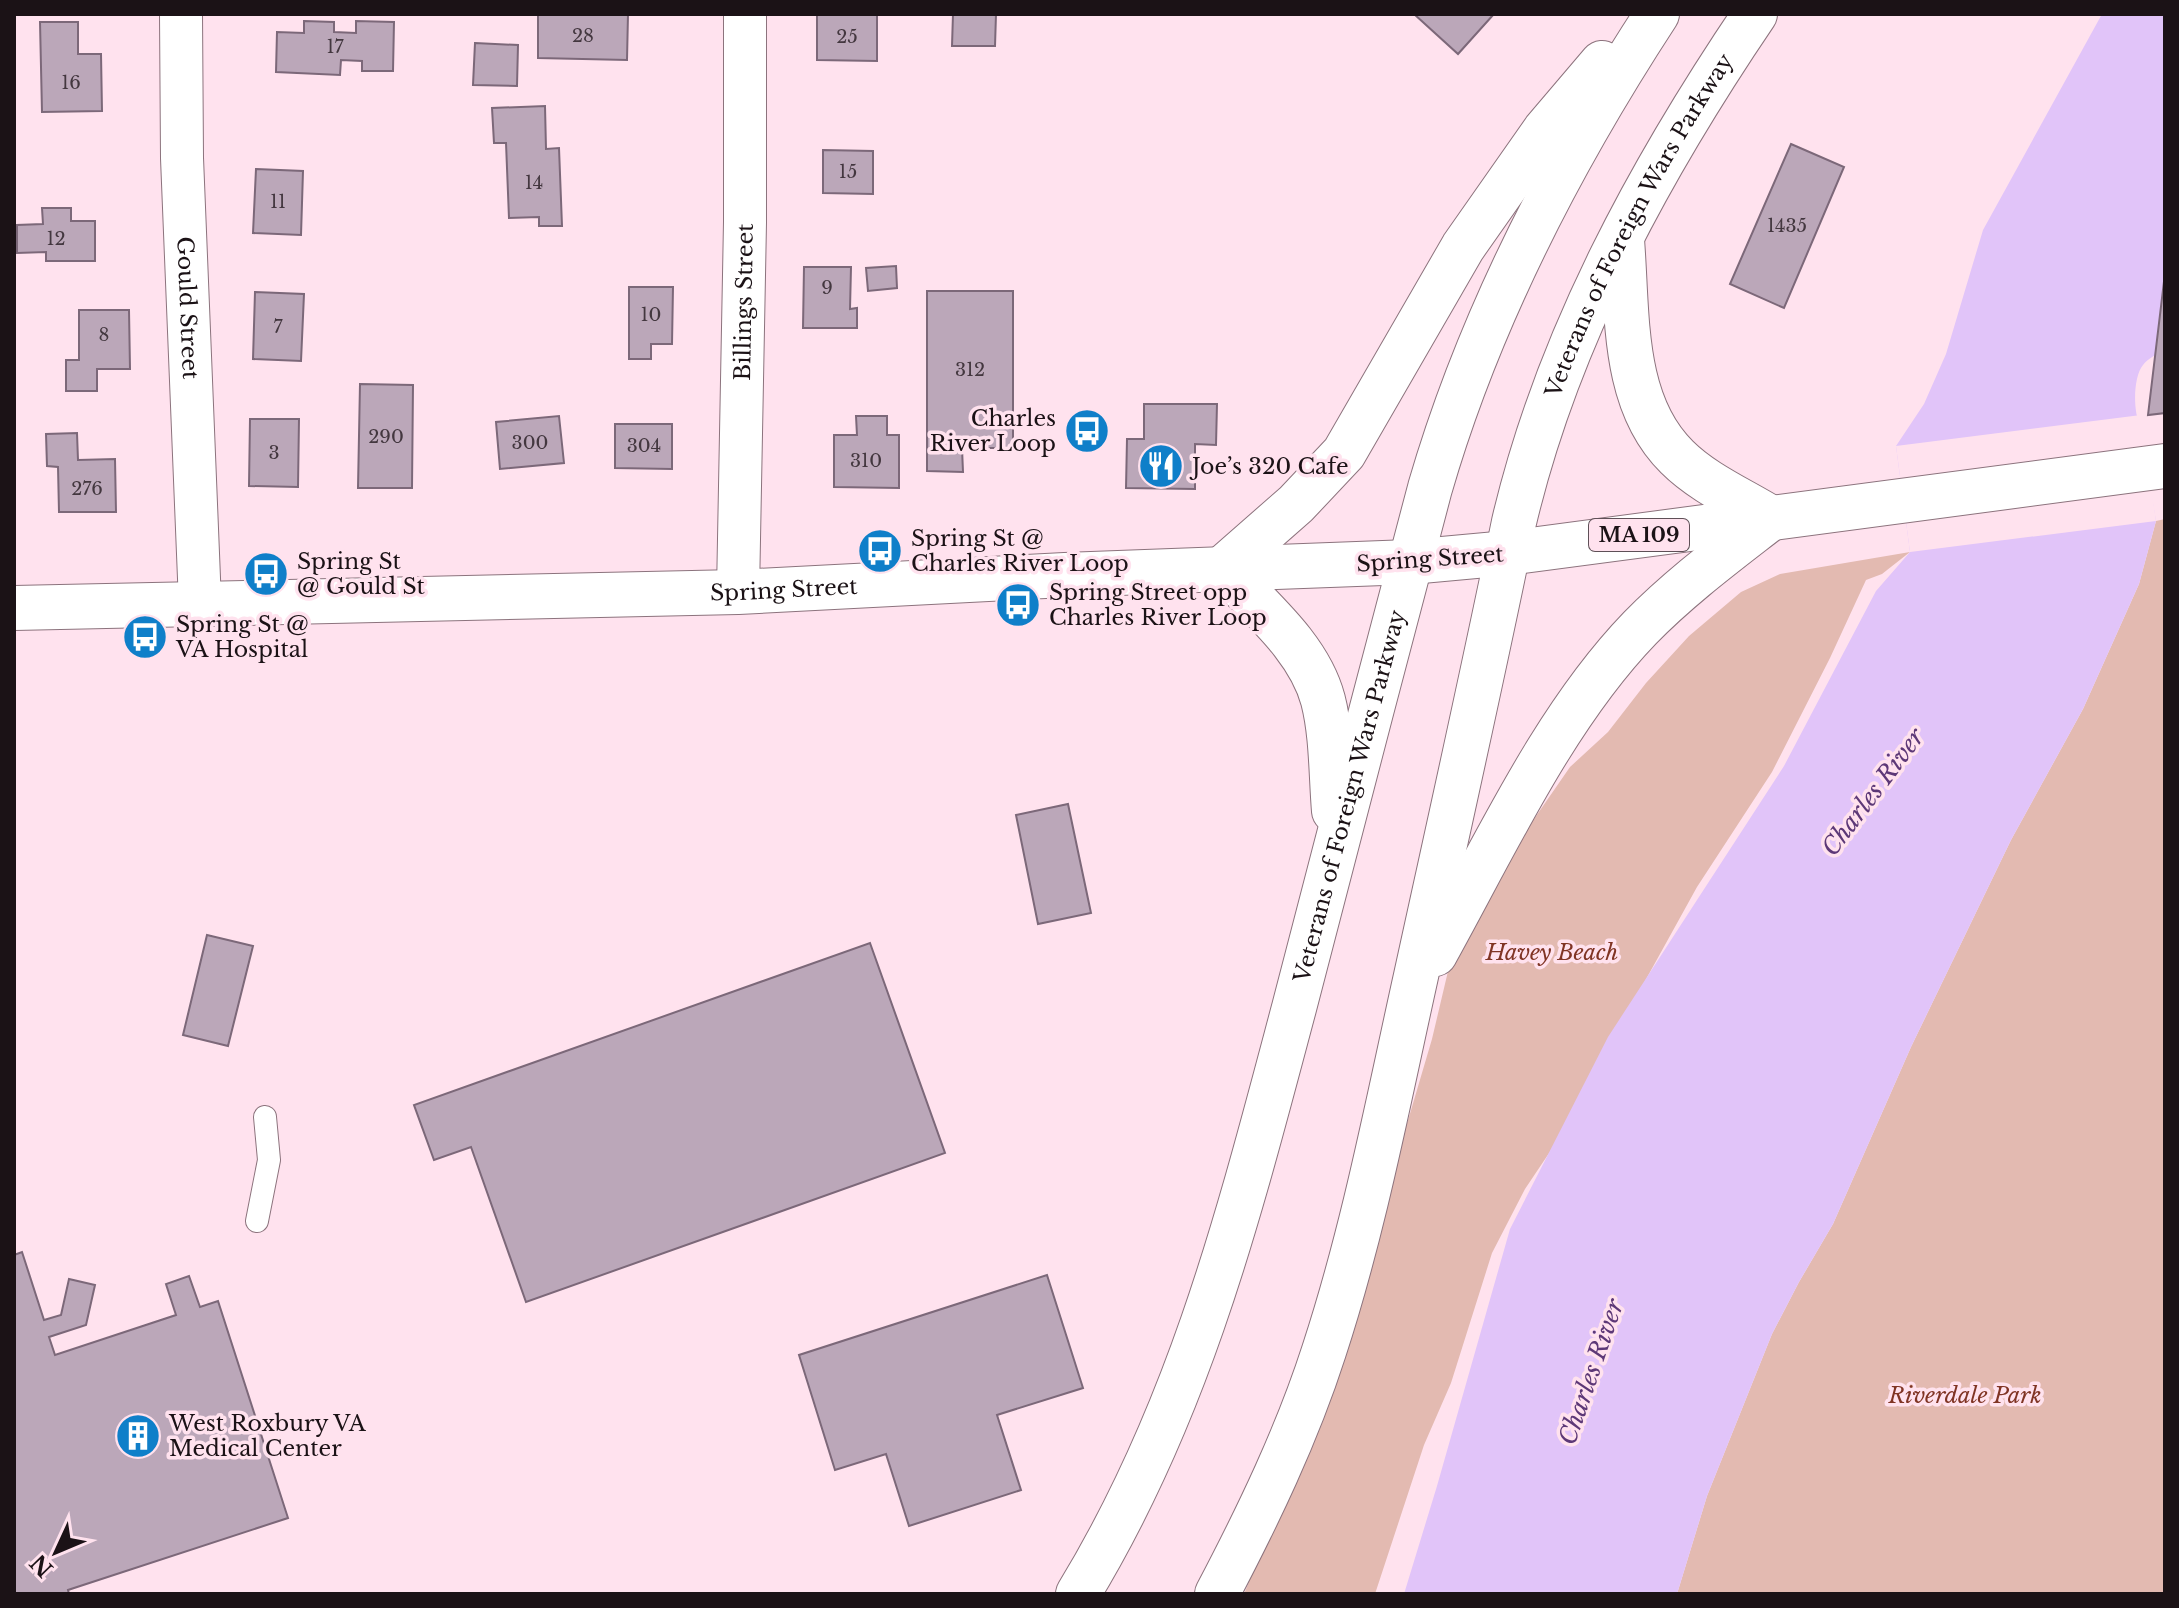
<svg xmlns="http://www.w3.org/2000/svg" width="2179" height="1608" font-family="'Libre Baskerville',serif">
	<rect width="100%" height="100%" fill="#ffe2ee"/>
	<g fill="#e3bab1">
		<polygon points="2165,519 2165,1594 1677,1594 1707,1496 1772,1334 1799,1282 1833,1224 1911,1047 2011,840 2083,709 2139,584 2156,521"/>
		<polygon points="1910,552 1882,574 1866,580 1830,658 1772,772 1697,887 1634,1001 1580,1107 1525,1189 1492,1253 1451,1383 1424,1445 1375,1594 1244,1594 1278,1511 1409,1117 1432,1039 1462,912 1534,819 1570,767 1608,732 1646,683 1689,636 1741,592 1780,574"/>
	</g>
	<path fill="#e1c4f9" d="M2102 14H2165V349C2158 354 2148 358 2143 365 2133 377 2133 412 2140 425L2156 521 2139 584 2083 709 2011 840 1911 1047 1833 1224 1799 1282 1772 1334 1707 1496 1677 1594H1404L1437 1486 1510 1229 1608 1037 1784 766 1876 591 1910 552 1896 446 1924 404 1946 354 1983 230Z"/>
	<polygon fill="#ffe2ee" points="2141,415 2156,521 1910,552 1896,446"/>
	<g fill="#bba7b9" stroke="#7c6879" stroke-width="2">
		<polygon points="538,14 628,14 627,60 538,58"/>
		<polygon points="817,14 877,14 877,61 817,60"/>
		<polygon points="953,14 996,14 995,46 952,46"/>
		<polygon points="1414,14 1494,14 1458,54"/>
		<polygon points="304,21 334,22 334,32 356,33 356,21 394,22 393,71 362,71 362,61 341,60 340,75 276,72 277,32 304,33"/>
		<polygon points="40,22 78,22 78,54 101,54 102,111 42,112"/>
		<polygon points="475,43 518,45 517,86 473,85"/>
		<polygon points="545,106 546,149 559,148 562,226 539,226 539,217 509,218 506,143 494,143 492,108"/>
		<polygon points="1791,144 1844,167 1784,308 1730,284"/>
		<polygon points="823,150 873,151 873,194 823,193"/>
		<polygon points="256,169 303,171 301,235 253,233"/>
		<polygon points="42,208 71,208 71,221 95,221 95,261 46,261 46,252 17,253 17,225 43,224"/>
		<polygon points="896,266 897,288 868,291 866,268"/>
		<polygon points="804,267 851,267 850,309 857,308 857,328 803,328"/>
		<polygon points="2165,273 2165,413 2148,415"/>
		<polygon points="629,287 673,287 672,344 651,344 651,359 629,359"/>
		<polygon points="927,291 1013,291 1013,448 962,448 963,472 927,471"/>
		<polygon points="255,292 304,294 301,361 253,359"/>
		<polygon points="79,310 129,310 130,369 97,369 97,391 66,391 66,360 79,360"/>
		<polygon points="360,384 413,385 412,488 358,488"/>
		<polygon points="1144,404 1217,404 1216,445 1195,444 1195,489 1126,488 1127,439 1144,439"/>
		<polygon points="559,416 564,463 500,469 496,422"/>
		<polygon points="856,416 887,416 887,435 899,435 899,488 834,487 834,435 857,435"/>
		<polygon points="250,419 299,419 298,487 249,486"/>
		<polygon points="615,424 672,424 672,469 615,468"/>
		<polygon points="77,433 78,460 115,459 116,512 59,512 58,467 47,466 46,434"/>
		<polygon points="1068,804 1091,913 1038,924 1016,815"/>
		<polygon points="207,935 253,946 228,1046 183,1035"/>
		<polygon points="870,943 945,1153 526,1302 471,1147 434,1160 414,1105"/>
		<polygon points="22,1252 44,1320 61,1315 69,1279 95,1285 86,1325 49,1337 55,1355 176,1315 166,1284 189,1276 200,1307 218,1301 288,1518 68,1590 69,1594 14,1594 14,1255"/>
		<polygon points="1047,1275 1083,1388 997,1415 1021,1490 909,1526 886,1454 835,1470 799,1355"/>
	</g>
	<g fill="none" stroke-linecap="round" stroke-linejoin="round">
		<g stroke="#8c737d" stroke-width="24">
			<polyline id="lane" points="257,1221 269,1160 265,1117"/>
		</g>
		<g stroke="#8c737d" stroke-width="44">
			<g id="street">
				<path id="s1" d="M181 14 182 158 200 603"/>
				<path id="s2" d="M738 592 745 222V14"/>
			</g>
		</g>
		<g stroke="#8c737d" stroke-width="46">
			<g id="secondary">
				<path id="s3" d="M14 608 738 592 1065 575 1410 562"/>
			</g>
		</g>
		<g stroke="#8c737d" stroke-width="46">
			<polyline id="primary" points="1410,562 1508,553 2165,466"/>
		</g>
		<g stroke="#8c737d" stroke-width="46">
			<g id="highway">
				<path d="M1334 811C1331 775 1332 735 1323 700 1309 647 1259 607 1223 568L1296 504 1344 453 1463 247 1545 130 1602 63"/>
				<path d="M1435 954C1495 846 1554 717 1640 628 1680 587 1726 553 1771 518 1740 499 1703 483 1677 457 1621 402 1628 313 1622 240"/>
				<path id="s4" d="M1078 1594C1190 1410 1239 1214 1294 1008 1339 835 1384 661 1430 488 1479 319 1561 161 1657 14"/>
				<path id="s5" d="M1217 1594C1258 1516 1297 1435 1324 1351 1364 1229 1388 1102 1416 976 1449 825 1483 674 1514 522 1557 339 1650 169 1755 14"/>
			</g>
		</g>
		<use href="#lane" stroke="#fff" stroke-width="22"/>
		<use href="#street" stroke="#fff" stroke-width="42"/>
		<use href="#secondary" stroke="#fff" stroke-width="44"/>
		<use href="#primary" stroke="#fff" stroke-width="44"/>
		<use href="#highway" stroke="#fff" stroke-width="44"/>
	</g>
	<defs>
		<g id="bus-disc" transform="scale(2.3)"><circle r="9.5" fill="#0f7fc9" stroke="#ffe2ee"/><path d="M-5-6H5V4H4V6H2V4H-2V6H-4V4H-5ZM-3.5-4V0h7V-4ZM-3.5 1.2v1.5H-2V1.2ZM2 1.2v1.5H3.5V1.2Z" fill="#fff"/></g>
		<g id="restaurant-disc" transform="scale(2.3)"><circle r="9.5" fill="#0f7fc9" stroke="#ffe2ee"/><path d="M-5-6h1v4h1v-4h1v4h1v-4h1v5L-1.5 .5V6h-2V.5L-5-1ZM5-6V6H3V1.5H1.5Q1.5-4 5-6Z" fill="#fff"/></g>
		<g id="building-disc" transform="scale(2.3)"><circle r="9.5" fill="#0f7fc9" stroke="#ffe2ee"/><path d="M-4-6H4V6H1V3H-1V6H-4ZM-2.5-4.3h1.7v1.8h-1.7ZM.8-4.3h1.7v1.8H.8ZM-2.5-1h1.7V.8h-1.7ZM.8-1h1.7V.8H.8Z" fill="#fff"/></g>
	</defs>
	<g fill-rule="evenodd">
		<use href="#bus-disc" x="1087" y="431"/>
		<use href="#restaurant-disc" x="1161" y="466"/>
		<use href="#bus-disc" x="880" y="551"/>
		<use href="#bus-disc" x="266" y="574"/>
		<use href="#bus-disc" x="1018" y="605"/>
		<use href="#bus-disc" x="145" y="637"/>
		<use href="#building-disc" x="138" y="1436"/>
	</g>
	<g text-anchor="middle" dominant-baseline="central" stroke-width="7" stroke-linejoin="round" paint-order="stroke">
		<g font-size="18" fill="#43373f">
			<text x="583" y="36">28</text>
			<text x="847" y="37">25</text>
			<text x="335" y="47">17</text>
			<text x="71" y="83">16</text>
			<text x="848" y="172">15</text>
			<text x="534" y="183">14</text>
			<text x="278" y="202">11</text>
			<text x="1787" y="226">1435</text>
			<text x="56" y="239">12</text>
			<text x="827" y="288">9</text>
			<text x="651" y="315">10</text>
			<text x="278" y="327">7</text>
			<text x="104" y="335">8</text>
			<text x="970" y="370">312</text>
			<text x="386" y="437">290</text>
			<text x="530" y="443">300</text>
			<text x="644" y="446">304</text>
			<text x="274" y="453">3</text>
			<text x="866" y="461">310</text>
			<text x="87" y="489">276</text>
		</g>
		<rect fill="#ffe2ee" stroke="#5f5057" stroke-width="2" x="1589" y="519" width="100" height="32" rx="6"/>
		<g font-size="20" font-weight="bold" fill="#1b1216">
			<text x="1639" y="535">MA 109</text>
		</g>
		<g font-size="22" fill="#1b1216" stroke="#ffe2ee">
			<text stroke="none"><textPath href="#s5" startOffset="1440">Veterans of Foreign Wars Parkway</textPath></text>
			<text stroke="none"><textPath href="#s2" startOffset="290">Billings Street</textPath></text>
			<text stroke="none"><textPath href="#s1" startOffset="294">Gould Street</textPath></text>
			<text transform="translate(1430 559) rotate(-4)">Spring Street</text>
			<text stroke="none"><textPath href="#s3" startOffset="770">Spring Street</textPath></text>
			<text stroke="none"><textPath href="#s4" startOffset="846">Veterans of Foreign Wars Parkway</textPath></text>
		</g>
		<g font-size="22" fill="#1b1216" stroke="#ffe2ee" text-anchor="start">
			<text x="1056" y="418" text-anchor="end">Charles<tspan x="1056" dy="25">River Loop</tspan></text>
			<text x="1192" y="466">Joe’s 320 Cafe</text>
			<text x="911" y="538">Spring St @<tspan x="911" dy="25">Charles River Loop</tspan></text>
			<text x="297" y="561">Spring St<tspan x="297" dy="25">@ Gould St</tspan></text>
			<text x="1049" y="592">Spring Street opp<tspan x="1049" dy="25">Charles River Loop</tspan></text>
			<text x="176" y="624">Spring St @<tspan x="176" dy="25">VA Hospital</tspan></text>
			<text x="169" y="1423">West Roxbury VA<tspan x="169" dy="25">Medical Center</tspan></text>
		</g>
		<g font-size="22" font-style="italic" fill="#803424" stroke="#ffe2ee">
			<text x="1552" y="952">Havey Beach</text>
			<text x="1965" y="1395">Riverdale Park</text>
		</g>
		<g font-size="24" font-style="italic" fill="#5d3877" stroke="#ffe2ee">
			<text transform="translate(1873 792) rotate(-53)">Charles River</text>
			<text transform="translate(1591 1372) rotate(-71)">Charles River</text>
		</g>
	</g>
	<rect width="2179" height="1608" fill="none" stroke="#1b1216" stroke-width="32"/>
	<g transform="translate(56 1552) rotate(226)" stroke="#ffe2ee" stroke-width="6" paint-order="stroke">
	<path d="M0-6L14 30L0 20L-14 30Z" fill="#1b1216"/>
	<text y="-12" font-size="22" font-weight="bold" text-anchor="middle" fill="#1b1216">N</text>
	</g>
</svg>
